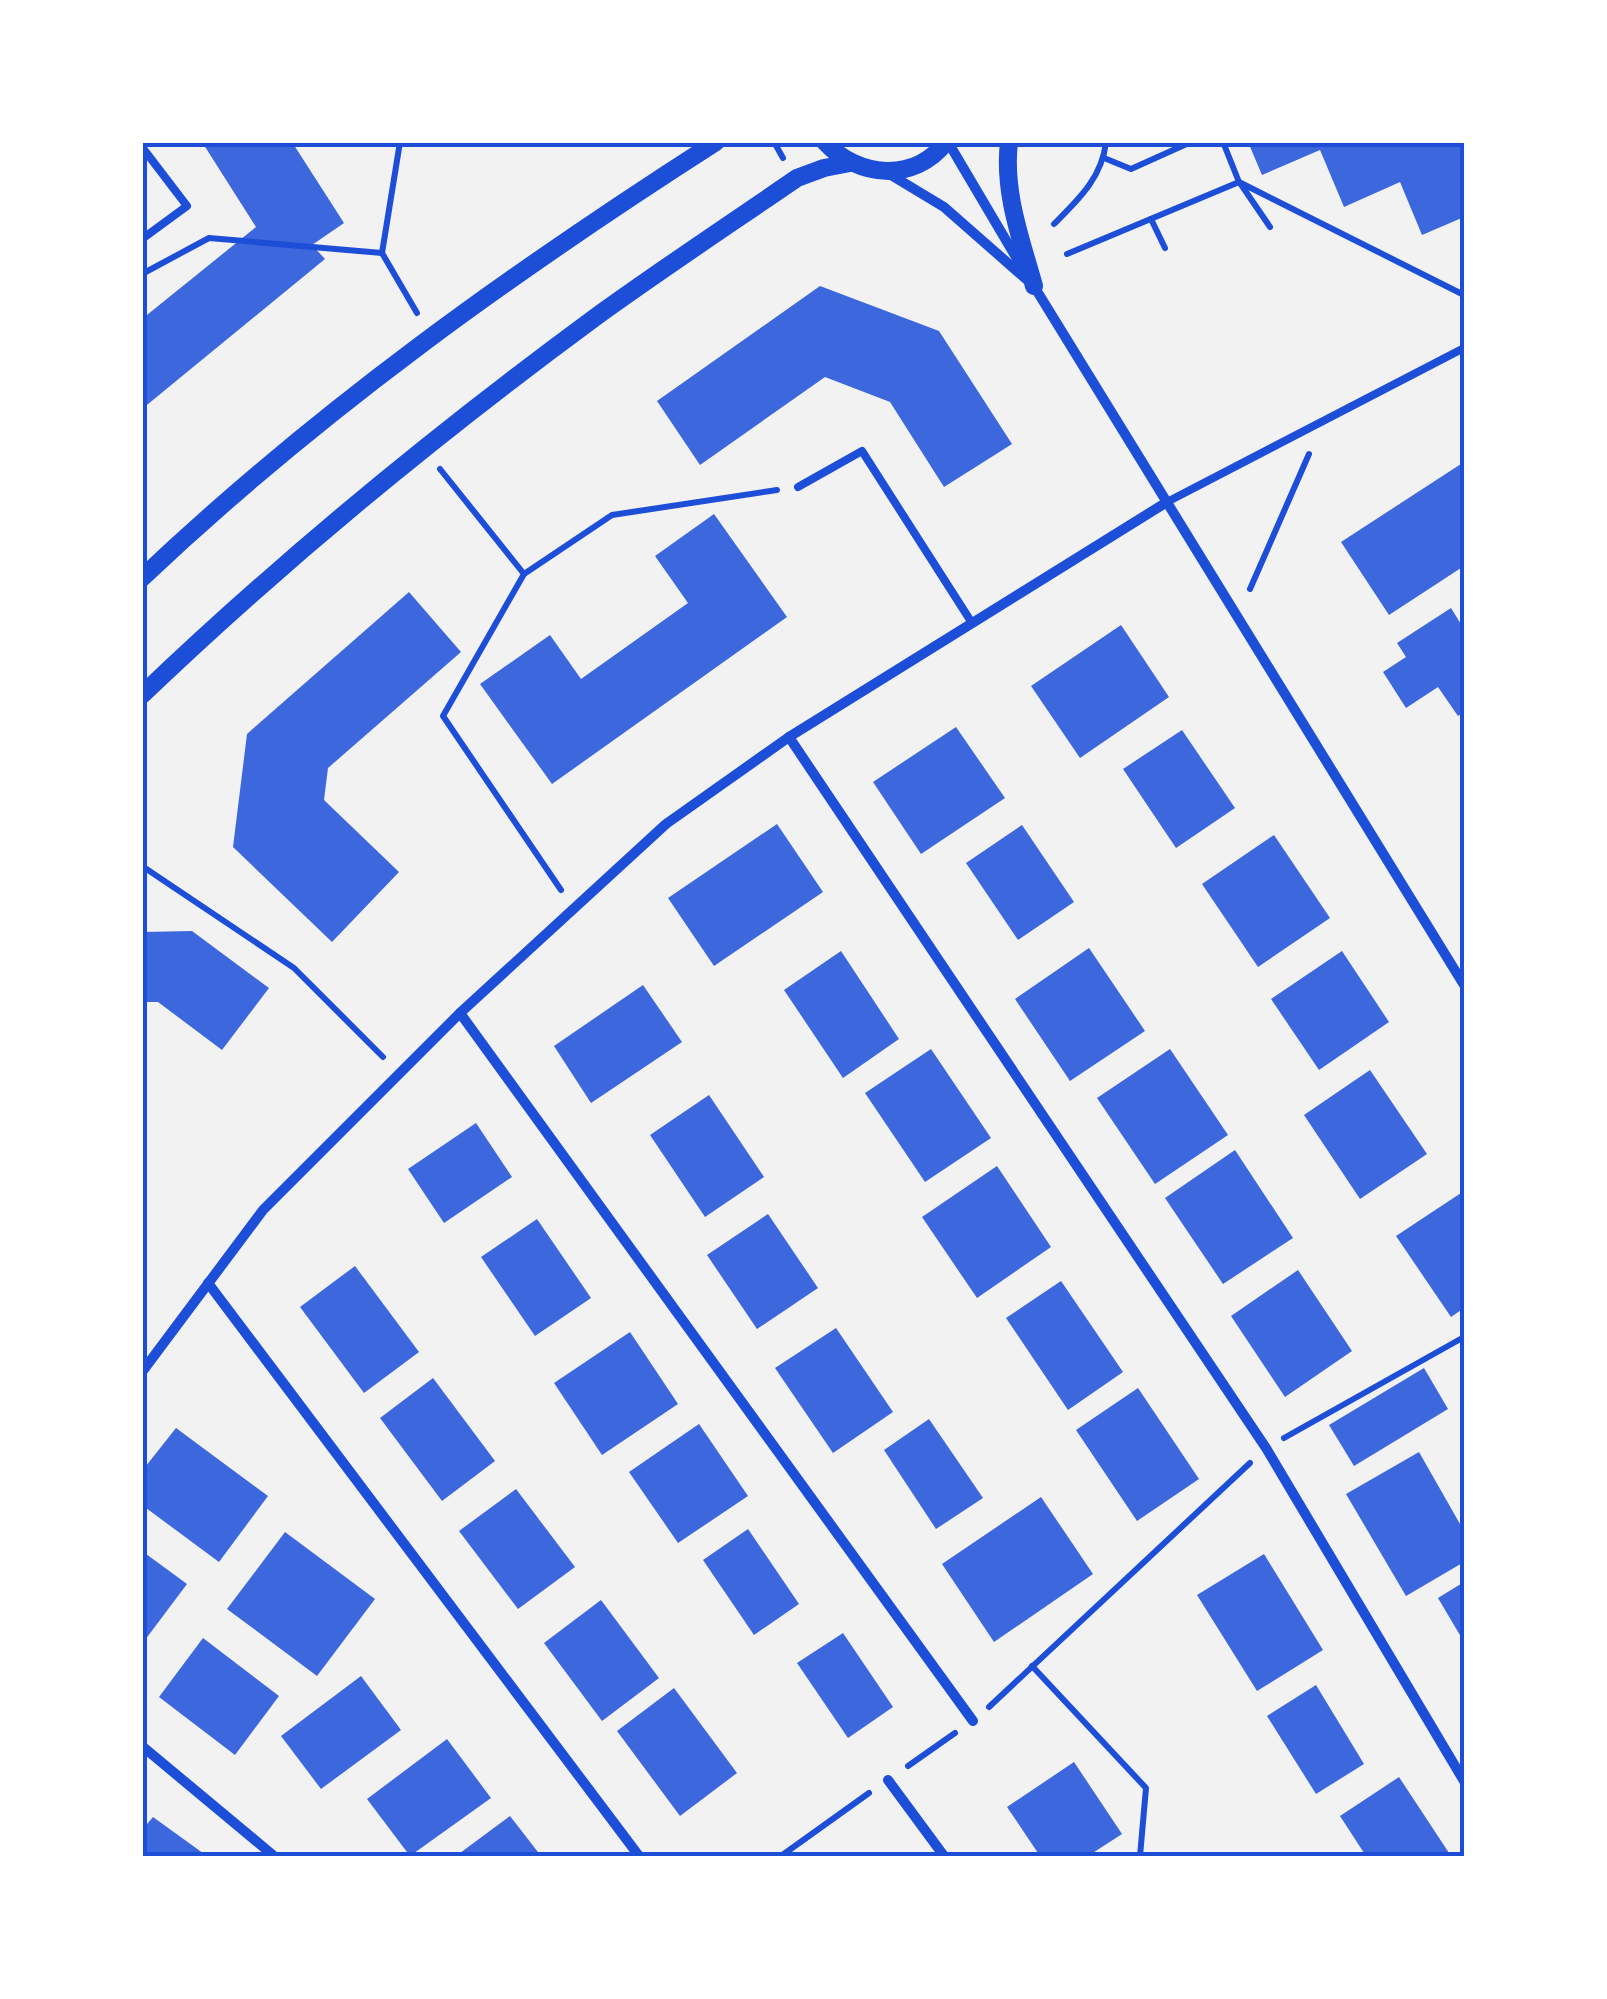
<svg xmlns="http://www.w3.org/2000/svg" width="1607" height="1999" font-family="'Fira Sans',sans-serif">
	<rect width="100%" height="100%" fill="#f2f2f2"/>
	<g fill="#3d67dc">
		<polygon points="202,142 292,142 344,223 312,245 325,259 142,409 142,319 256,227"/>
		<polygon points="1248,142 1464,142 1464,217 1422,235 1400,182 1344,207 1320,150 1262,175"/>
		<polygon points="820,286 939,331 1012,444 944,487 890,402 825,377 700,465 657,401"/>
		<polygon points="1464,462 1464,566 1389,615 1341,542"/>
		<polygon points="714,514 787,617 552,784 480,684 550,635 581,679 688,603 655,556"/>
		<polygon points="409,592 461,652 328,768 324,800 399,872 332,942 233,847 247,734"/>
		<polygon points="1451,608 1464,629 1464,712 1458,716 1438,687 1406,708 1383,672 1406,657 1397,643"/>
		<polygon points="1121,625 1169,697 1080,758 1031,686"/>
		<polygon points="956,727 1005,798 921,854 873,782"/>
		<polygon points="1182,730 1235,808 1176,848 1123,769"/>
		<polygon points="777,824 823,892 714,966 668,898"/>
		<polygon points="1022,825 1074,902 1018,940 966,863"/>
		<polygon points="1274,835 1330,918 1258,967 1202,884"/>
		<polygon points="192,931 269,988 222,1050 158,1002 142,1002 142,932"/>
		<polygon points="1089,948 1145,1031 1070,1081 1015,999"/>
		<polygon points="841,951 899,1039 843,1078 784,990"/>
		<polygon points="1342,951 1389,1022 1319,1070 1271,999"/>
		<polygon points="643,985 682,1042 591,1103 554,1046"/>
		<polygon points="931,1049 991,1138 925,1182 865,1093"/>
		<polygon points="1170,1049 1228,1135 1155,1184 1097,1098"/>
		<polygon points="1370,1070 1427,1154 1360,1199 1304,1115"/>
		<polygon points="709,1095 764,1177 705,1217 650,1135"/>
		<polygon points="476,1123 512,1177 444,1223 408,1169"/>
		<polygon points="1235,1150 1293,1238 1223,1284 1165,1198"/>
		<polygon points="997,1166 1051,1247 977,1298 922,1217"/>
		<polygon points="1464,1191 1464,1308 1451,1317 1396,1236"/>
		<polygon points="768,1214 818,1288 757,1329 707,1255"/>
		<polygon points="537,1219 591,1298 535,1336 481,1257"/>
		<polygon points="355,1266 419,1352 364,1393 300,1307"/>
		<polygon points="1298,1270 1352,1351 1285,1397 1231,1316"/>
		<polygon points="1061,1281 1123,1372 1068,1410 1006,1318"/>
		<polygon points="836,1328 893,1412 833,1453 775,1368"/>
		<polygon points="630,1332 678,1404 602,1455 554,1383"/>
		<polygon points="1424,1368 1448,1409 1354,1466 1329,1425"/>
		<polygon points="433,1378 495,1461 442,1501 380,1418"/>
		<polygon points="1138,1388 1199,1479 1137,1521 1076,1430"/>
		<polygon points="929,1419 983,1498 936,1529 884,1450"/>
		<polygon points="699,1424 748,1496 678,1543 629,1472"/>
		<polygon points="176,1428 268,1496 219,1562 142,1505 142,1471"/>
		<polygon points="1419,1452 1464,1531 1464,1562 1406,1596 1346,1494"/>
		<polygon points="516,1489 575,1567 518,1609 459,1531"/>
		<polygon points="1041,1497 1093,1574 994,1642 942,1564"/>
		<polygon points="748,1529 799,1604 754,1635 703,1560"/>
		<polygon points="285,1532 375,1599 317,1676 227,1609"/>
		<polygon points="142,1551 187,1584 142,1644"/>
		<polygon points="1264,1554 1323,1650 1257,1691 1197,1595"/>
		<polygon points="1464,1582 1464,1642 1438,1598"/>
		<polygon points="601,1600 659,1678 602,1721 544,1643"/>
		<polygon points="843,1633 893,1707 848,1738 797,1663"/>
		<polygon points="203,1638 279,1696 235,1755 159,1697"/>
		<polygon points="361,1676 401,1730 321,1789 281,1736"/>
		<polygon points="1316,1685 1364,1764 1316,1794 1267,1716"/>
		<polygon points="674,1688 737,1773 680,1816 617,1731"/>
		<polygon points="447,1739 491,1798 410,1856 367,1799"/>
		<polygon points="1074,1762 1122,1834 1088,1856 1040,1856 1007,1807"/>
		<polygon points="1399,1777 1451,1856 1366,1856 1340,1816"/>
		<polygon points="510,1816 541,1856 456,1856"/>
		<polygon points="153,1817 207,1856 142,1856 142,1830"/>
	</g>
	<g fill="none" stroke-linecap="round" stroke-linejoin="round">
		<g stroke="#1d4ed8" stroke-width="6">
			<polyline points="400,142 382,253 417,313"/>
			<polyline points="774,142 783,158"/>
			<polyline points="1104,158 1131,169 1191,142"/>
			<polyline points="1239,182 1464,295"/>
			<polyline points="1240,183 1270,227"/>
			<polyline points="1151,219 1165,248"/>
			<path d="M1054 224C1078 200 1102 178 1106 142"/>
			<polyline points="1067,254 1239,182 1223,142"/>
			<polyline points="142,274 209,238 382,253"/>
			<polyline points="440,469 524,574 612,515 777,490"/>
			<polyline points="524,574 443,716 561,890"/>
			<polyline points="1250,589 1309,454"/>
			<polyline points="142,866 294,968 383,1057"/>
			<polyline points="1284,1438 1464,1337"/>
			<polyline points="1032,1666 1146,1788 1140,1856"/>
			<polyline points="989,1707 1250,1463"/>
			<polyline points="908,1766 955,1733"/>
			<polyline points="781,1856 869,1793"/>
		</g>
		<g stroke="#1d4ed8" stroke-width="8">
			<polyline points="142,147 187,206 142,239"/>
			<polyline points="798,487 862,451 972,623"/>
			<polyline points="1167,502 1464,348"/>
		</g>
		<g stroke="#1d4ed8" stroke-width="10">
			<polyline points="948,142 1023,269"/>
			<polyline points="886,172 944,207 1026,279"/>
			<polyline points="1032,283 1464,985"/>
			<polyline points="789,737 1266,1448 1464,1781"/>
			<polyline points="460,1013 973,1721"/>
			<polyline points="208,1283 639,1856"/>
			<polyline points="142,1372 263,1210 460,1013 666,824 789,737 1167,502"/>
			<polyline points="142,1746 274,1856"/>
			<polyline points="888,1780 944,1856"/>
		</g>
		<g stroke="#1d4ed8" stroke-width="18">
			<path d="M825 142C858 178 914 183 946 142"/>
			<path d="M1009 142C1003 192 1021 239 1034 286"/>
			<path d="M142 578C317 412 513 272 716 142"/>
			<path d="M142 695C284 559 438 433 597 316 662 269 730 224 797 178L824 168 850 163"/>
		</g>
	</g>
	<rect width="1607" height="1999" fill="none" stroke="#ffffff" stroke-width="290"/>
	<rect x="145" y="145" width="1317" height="1709" fill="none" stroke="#1d4ed8" stroke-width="4"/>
</svg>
